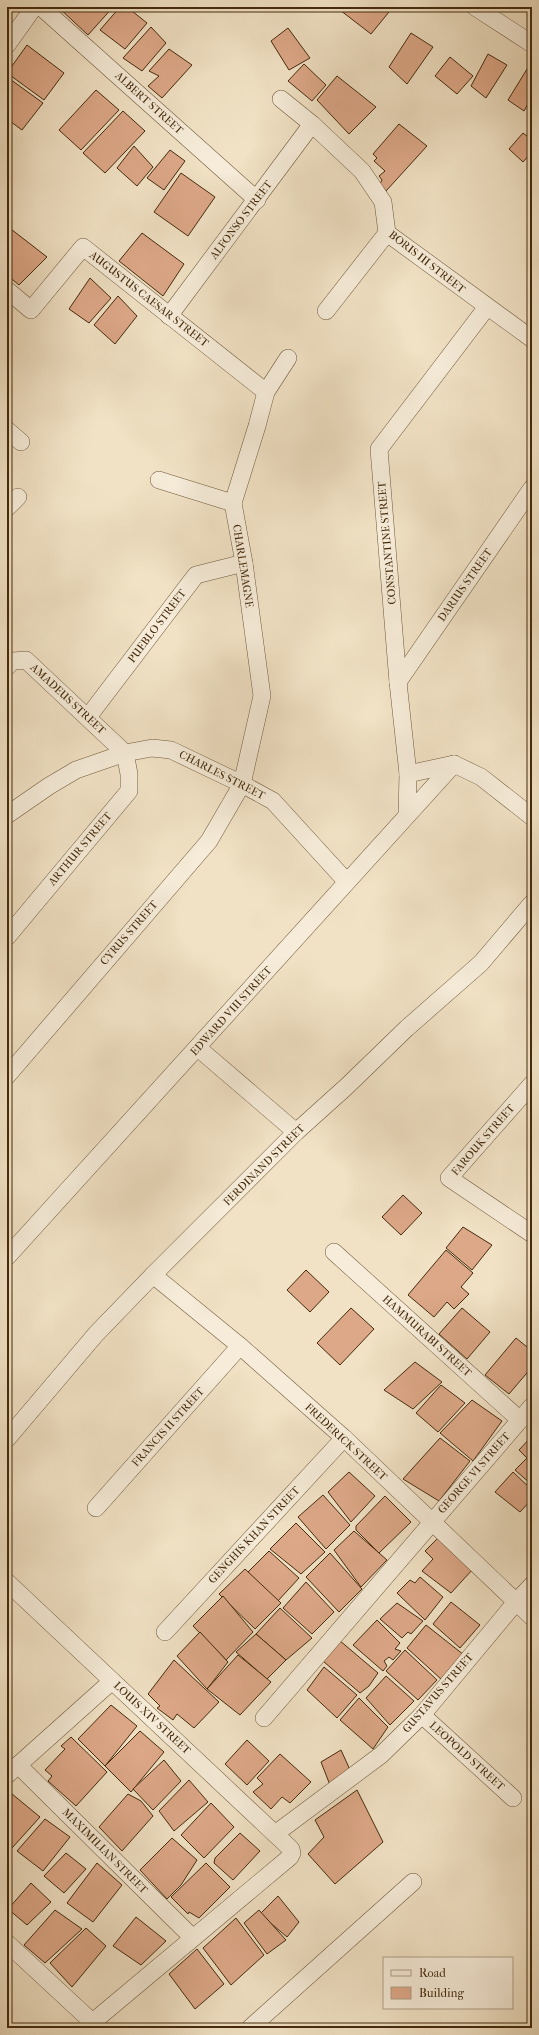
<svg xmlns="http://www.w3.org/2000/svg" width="539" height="2035" font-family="'IM FELL French Canon',serif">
	<rect width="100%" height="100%" fill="#f1e2c5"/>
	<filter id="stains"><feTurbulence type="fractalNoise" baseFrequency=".005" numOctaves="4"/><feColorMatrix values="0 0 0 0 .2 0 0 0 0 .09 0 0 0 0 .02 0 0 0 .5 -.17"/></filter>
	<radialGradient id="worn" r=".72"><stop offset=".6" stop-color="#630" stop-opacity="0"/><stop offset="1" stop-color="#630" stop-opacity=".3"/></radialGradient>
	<g fill="#dda888" stroke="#442a0c">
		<polygon points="58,7 113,7 88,35"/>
		<polygon points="120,7 127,7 147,23 125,49 100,30"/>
		<polygon points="342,7 393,7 371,34 340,10"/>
		<polygon points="151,27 166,43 142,71 123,58"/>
		<polygon points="288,28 310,58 289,70 271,41"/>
		<polygon points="411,33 433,47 407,84 389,67"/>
		<polygon points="27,45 64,73 44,100 7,73"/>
		<polygon points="169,49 192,65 162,98 148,86 159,76 149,71"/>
		<polygon points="488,54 507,65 486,98 471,86"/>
		<polygon points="450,57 473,76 457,94 435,76"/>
		<polygon points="532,61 532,97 524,111 508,100"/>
		<polygon points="304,64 326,85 312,101 288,81"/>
		<polygon points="337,76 376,107 349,134 317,100"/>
		<polygon points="7,77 43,103 22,130 7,119"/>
		<polygon points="96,90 119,110 81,150 59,130"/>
		<polygon points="123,111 145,131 105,173 83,153"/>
		<polygon points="399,124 427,146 386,191 380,184 382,180 379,176 385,171 374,161 377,158 373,154"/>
		<polygon points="523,133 532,140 532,152 523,162 509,149"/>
		<polygon points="134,146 153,167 137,186 117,168"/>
		<polygon points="170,150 185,161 164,190 147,178"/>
		<polygon points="181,173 215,197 188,236 154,212"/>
		<polygon points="7,226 47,257 19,285 7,275"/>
		<polygon points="142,233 184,264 163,296 119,261"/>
		<polygon points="90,278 111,298 89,323 69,309"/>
		<polygon points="118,296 137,316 115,344 94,325"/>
		<polygon points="403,1195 422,1213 401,1235 382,1217"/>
		<polygon points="463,1227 492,1245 472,1270 446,1248"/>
		<polygon points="446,1250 473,1273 461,1287 469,1294 454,1309 447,1302 434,1317 408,1295"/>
		<polygon points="306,1270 329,1292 310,1312 287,1290"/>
		<polygon points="351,1308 374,1329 340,1365 317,1343"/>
		<polygon points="462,1308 490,1332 467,1359 439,1334"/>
		<polygon points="516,1338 532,1351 532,1367 509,1394 485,1375"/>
		<polygon points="415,1362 442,1382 413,1409 384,1390"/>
		<polygon points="441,1385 465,1403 438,1432 416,1413"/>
		<polygon points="472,1400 502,1421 473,1461 440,1433"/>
		<polygon points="532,1436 532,1485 515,1470 527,1458 519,1450"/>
		<polygon points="440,1438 470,1461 439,1501 403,1479"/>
		<polygon points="349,1472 375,1496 351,1522 328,1492"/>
		<polygon points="513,1472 532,1490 532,1499 520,1512 495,1492"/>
		<polygon points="323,1495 350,1525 326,1549 298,1517"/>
		<polygon points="385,1496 411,1522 379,1553 356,1530 356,1526"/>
		<polygon points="296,1523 325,1552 301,1574 270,1549"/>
		<polygon points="354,1531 387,1560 361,1587 334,1550"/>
		<polygon points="438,1538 473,1569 451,1593 422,1571 433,1559 425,1551"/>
		<polygon points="269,1551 299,1578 277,1602 246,1574"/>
		<polygon points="330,1553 362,1589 339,1612 306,1577"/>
		<polygon points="245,1569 281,1603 255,1629 219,1594"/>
		<polygon points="420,1577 443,1597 425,1620 397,1593 410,1580 415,1583"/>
		<polygon points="306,1582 334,1612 312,1634 283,1608"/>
		<polygon points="223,1596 253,1632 226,1660 193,1626"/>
		<polygon points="451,1602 480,1625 460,1648 433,1624"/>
		<polygon points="397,1603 423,1621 411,1634 408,1632 402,1638 380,1619"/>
		<polygon points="280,1608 312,1638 286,1660 256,1634"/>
		<polygon points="377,1620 400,1643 395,1649 401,1651 393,1660 389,1657 384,1661 387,1666 383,1671 353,1645"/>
		<polygon points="426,1625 464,1655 442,1680 407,1648"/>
		<polygon points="200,1632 228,1662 207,1689 177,1656"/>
		<polygon points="256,1634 286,1660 267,1679 236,1652"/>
		<polygon points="339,1640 378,1673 369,1686 360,1693 323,1661"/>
		<polygon points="405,1650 437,1680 418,1700 386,1671"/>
		<polygon points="238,1655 271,1682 240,1715 207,1689"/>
		<polygon points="174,1660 219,1702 194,1728 177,1714 173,1720 157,1708 160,1706 148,1694"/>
		<polygon points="324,1667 357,1695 337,1718 307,1690"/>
		<polygon points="386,1676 414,1701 390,1725 366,1698"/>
		<polygon points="359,1698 388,1727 373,1749 340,1720"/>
		<polygon points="111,1705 137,1726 105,1766 78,1739"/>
		<polygon points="140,1731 164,1752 131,1792 105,1766"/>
		<polygon points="71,1737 107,1772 76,1806 48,1781 52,1776 45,1770 65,1749 61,1746"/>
		<polygon points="247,1740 269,1761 247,1785 225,1764"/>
		<polygon points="341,1750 351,1772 330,1785 321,1762"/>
		<polygon points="280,1754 311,1782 290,1803 282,1797 271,1809 253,1792 263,1784 257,1778"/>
		<polygon points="164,1760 181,1781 153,1810 133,1789"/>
		<polygon points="189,1780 208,1802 174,1831 159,1811"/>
		<polygon points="357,1790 383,1842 335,1884 308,1854 324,1837 315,1820"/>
		<polygon points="12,1794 40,1817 12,1848 7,1843 7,1800"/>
		<polygon points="128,1794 141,1801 153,1816 122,1851 99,1827"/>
		<polygon points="211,1803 234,1827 204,1858 181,1835"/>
		<polygon points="45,1819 70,1837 43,1871 17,1851"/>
		<polygon points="240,1833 260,1851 233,1880 214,1863 215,1858"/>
		<polygon points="172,1838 197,1860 181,1885 167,1899 140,1870"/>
		<polygon points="66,1853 86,1869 64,1893 44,1876"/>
		<polygon points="97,1863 122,1885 93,1922 67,1903"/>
		<polygon points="206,1863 230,1887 199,1918 189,1912 188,1914 171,1897"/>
		<polygon points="31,1883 51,1902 27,1925 8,1909"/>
		<polygon points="278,1896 299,1922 287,1937 260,1914"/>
		<polygon points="55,1910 82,1929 45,1963 24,1945"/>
		<polygon points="259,1910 286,1940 267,1954 244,1923"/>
		<polygon points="136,1917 166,1941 141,1965 113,1946"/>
		<polygon points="236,1918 264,1955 231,1985 203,1948"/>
		<polygon points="86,1928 106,1946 72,1987 50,1963"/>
		<polygon points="197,1949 224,1984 195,2009 169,1974"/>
	</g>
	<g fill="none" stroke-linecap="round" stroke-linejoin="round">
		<g stroke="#6f583a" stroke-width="18">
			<g id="street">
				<polyline points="41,7 257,200"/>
				<polyline points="475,7 532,44"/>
				<polyline points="7,45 34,7"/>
				<polyline points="281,99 312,124 362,171 383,202 387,233 532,339"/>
				<polyline points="7,290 31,310 83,247 266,392"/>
				<polyline points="326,311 387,233"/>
				<polyline points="169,316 312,124"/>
				<polyline points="7,430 21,442"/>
				<polyline points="159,480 233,503"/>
				<polyline points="7,508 18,497"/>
				<polyline points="7,667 13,661 26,660 125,753 129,774 129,791 7,937"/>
				<polyline points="398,682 532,488"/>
				<polyline points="88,717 196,575 244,563"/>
				<polyline points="408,774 454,764 481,777 532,817"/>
				<polyline points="407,814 408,774 398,682 379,449 487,307"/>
				<polyline points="7,815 49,786 76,770 125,753 152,748 171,750 242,784 273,801 346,881"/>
				<polyline points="198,1048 296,1132"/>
				<polyline points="7,1076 209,841 242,784 262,696 244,563 233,503 257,426 266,392 288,358"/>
				<polyline points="532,1084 449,1178 532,1234"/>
				<polyline points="334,1252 520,1420"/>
				<polyline points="7,1257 454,764"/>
				<polyline points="153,1275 240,1346 344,1438 532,1617"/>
				<polyline points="7,1439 96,1334 153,1275 296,1132 346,1087 407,1028 481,963 532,903"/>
				<polyline points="96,1508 240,1346"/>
				<polyline points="7,1582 291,1849 292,1853 290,1857 94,2021 90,2020 7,1943"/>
				<polyline points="165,1632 344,1438"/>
				<polyline points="422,1715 513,1798"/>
				<polyline points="264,1718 532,1406"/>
				<polyline points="18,1765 192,1937"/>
				<polyline points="7,1775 112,1681"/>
				<polyline points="275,1834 381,1755 422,1715 516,1602 532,1585"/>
				<polyline points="250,2028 413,1882"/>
			</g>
		</g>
		<use href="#street" stroke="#f6ecd9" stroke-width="17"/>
	</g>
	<g text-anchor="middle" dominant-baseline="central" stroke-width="3.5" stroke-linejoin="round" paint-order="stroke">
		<g font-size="11" fill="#442a0c" stroke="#f6ecd9">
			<text transform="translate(149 103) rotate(42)">ALBERT STREET</text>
			<text transform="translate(241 220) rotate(-53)">ALFONSO STREET</text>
			<text transform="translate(427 262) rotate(38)">BORIS III STREET</text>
			<text transform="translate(149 299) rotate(38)">AUGUSTUS CAESAR STREET</text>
			<text transform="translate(387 543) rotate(-95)">CONSTANTINE STREET</text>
			<text transform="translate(243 566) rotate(81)">CHARLEMAGNE</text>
			<text transform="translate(465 585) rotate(-55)">DARIUS STREET</text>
			<text transform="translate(157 626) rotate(-53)">PUEBLO STREET</text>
			<text transform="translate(68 699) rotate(43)">AMADEUS STREET</text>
			<text transform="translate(222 775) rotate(27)">CHARLES STREET</text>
			<text transform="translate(80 849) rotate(-50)">ARTHUR STREET</text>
			<text transform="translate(129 933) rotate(-49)">CYRUS STREET</text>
			<text transform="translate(231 1011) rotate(-48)">EDWARD VIII STREET</text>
			<text transform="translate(483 1140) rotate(-49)">FAROUK STREET</text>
			<text transform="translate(264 1165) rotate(-45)">FERDINAND STREET</text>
			<text transform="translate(427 1336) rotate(42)">HAMMURABI STREET</text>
			<text transform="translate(168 1427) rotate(-48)">FRANCIS II STREET</text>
			<text transform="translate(346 1442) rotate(43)">FREDERICK STREET</text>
			<text transform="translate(474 1473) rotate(-49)">GEORGE VI STREET</text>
			<text transform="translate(254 1535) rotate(-47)">GENGHIS KHAN STREET</text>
			<text transform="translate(438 1693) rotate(-49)">GUSTAVUS STREET</text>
			<text transform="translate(152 1718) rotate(43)">LOUIS XIV STREET</text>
			<text transform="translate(467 1756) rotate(42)">LEOPOLD STREET</text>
			<text transform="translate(105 1851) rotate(45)">MAXIMILIAN STREET</text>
		</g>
	</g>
	<rect width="539" height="2035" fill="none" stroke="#f1e2c5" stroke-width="24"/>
	<rect x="8" y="8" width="523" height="2019" fill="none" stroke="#442a0c" stroke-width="2"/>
	<rect x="12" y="12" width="515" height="2011" fill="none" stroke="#442a0c"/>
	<rect x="383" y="1957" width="130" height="52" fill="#f6ecd9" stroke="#af9e87"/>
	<rect x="391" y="1970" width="20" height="6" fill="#f6ecd9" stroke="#af9e87"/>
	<text x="419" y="1977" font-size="12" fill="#442a0c">Road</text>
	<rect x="391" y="1987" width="20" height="12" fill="#dda888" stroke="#af9e87"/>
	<text x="419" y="1997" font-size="12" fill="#442a0c">Building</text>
	<rect width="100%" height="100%" filter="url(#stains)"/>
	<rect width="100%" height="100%" fill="url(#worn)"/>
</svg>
